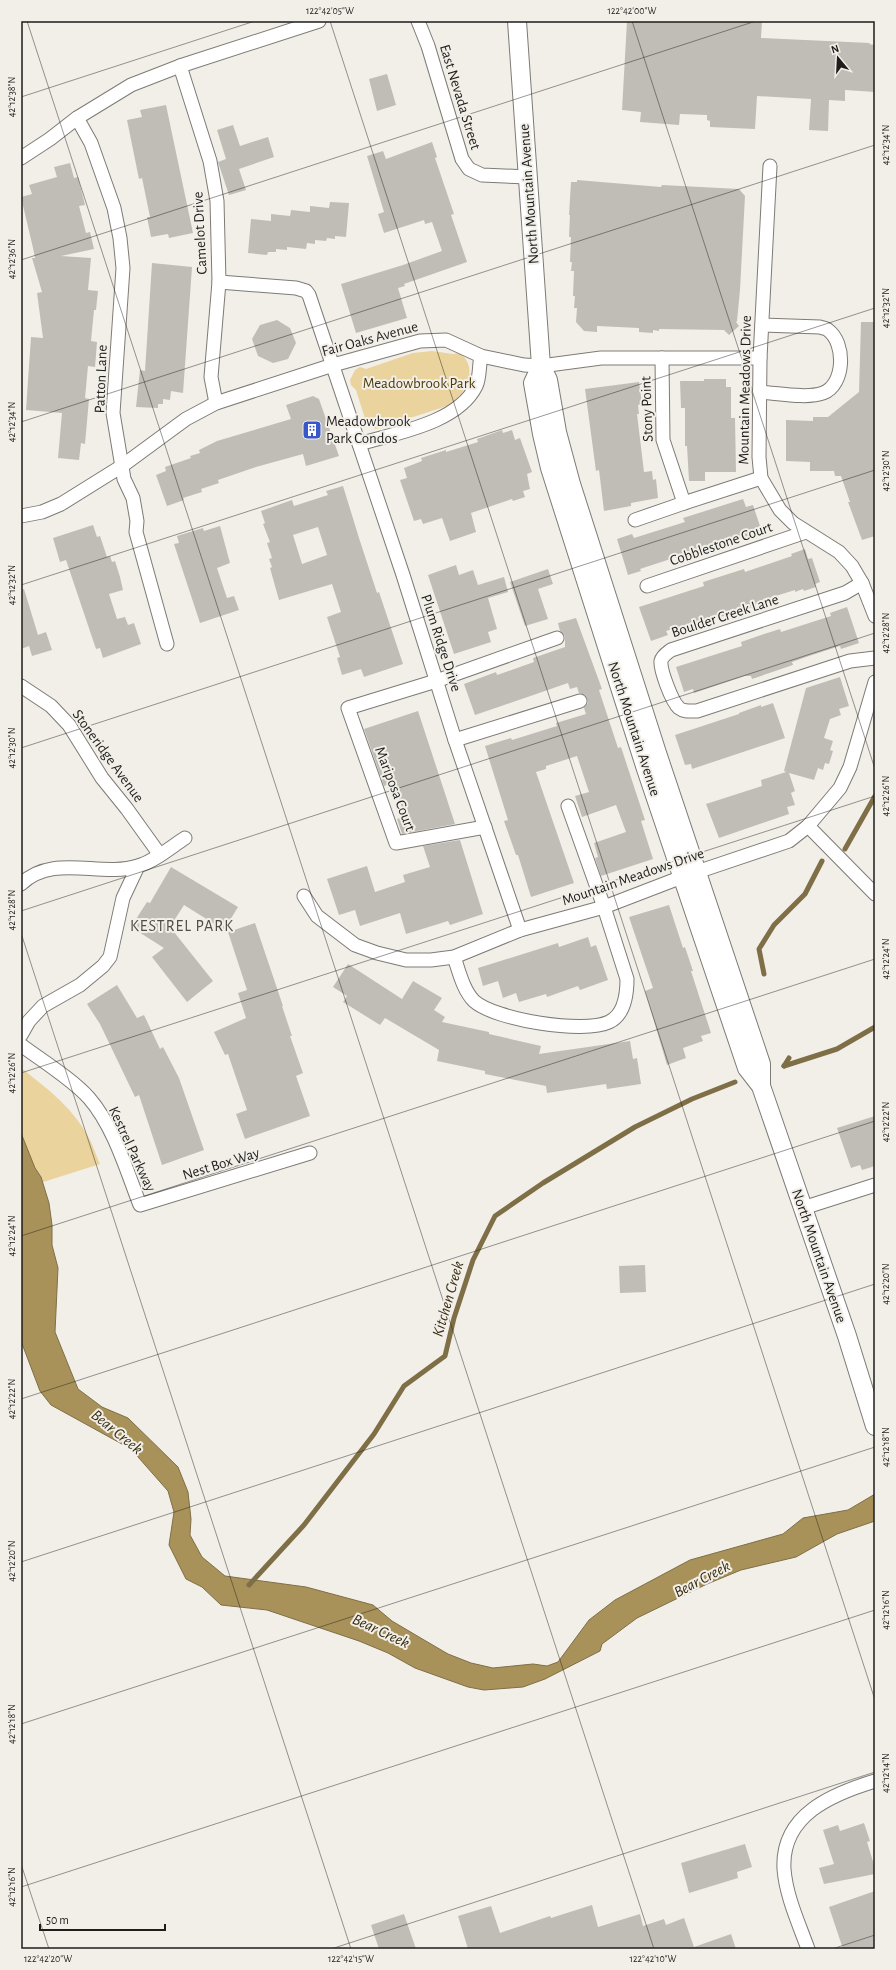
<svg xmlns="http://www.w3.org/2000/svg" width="896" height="1970" font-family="'Alegreya Sans',sans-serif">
	<rect width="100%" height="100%" fill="#f2efe9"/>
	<g fill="#ead39c">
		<path d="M432 351 453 354 460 353C480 369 465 396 447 406L376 429 367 425 356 390 351 385 350 380 355 370 360 367 366 369 413 353Z"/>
		<path d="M21 1068C45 1087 70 1105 86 1133 92 1142 95 1153 100 1164L21 1189Z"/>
	</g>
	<polygon fill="#a9925a" stroke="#7f6f47" points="21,1133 35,1168 41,1177 49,1203 52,1225 52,1245 58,1268 55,1332 78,1389 102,1407 128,1418 178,1467 188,1492 191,1519 190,1535 202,1557 225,1576 306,1587 373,1605 392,1621 419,1637 448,1654 471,1663 493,1668 533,1664 547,1666 558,1662 589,1620 615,1600 690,1560 783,1534 803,1518 848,1510 875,1494 875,1521 837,1534 796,1557 741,1570 707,1584 637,1618 602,1644 600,1651 545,1679 523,1687 484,1690 468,1687 415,1668 388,1653 359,1641 267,1610 221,1605 202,1587 186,1579 169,1545 174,1512 168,1491 131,1449 51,1405 40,1391 21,1341"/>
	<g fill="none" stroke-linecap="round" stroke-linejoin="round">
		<g stroke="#7f6f47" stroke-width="5">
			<polyline points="845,849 875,796"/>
			<polyline points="764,974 759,949 774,925 805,894 822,861"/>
			<polyline points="784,1066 837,1049 875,1027"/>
			<polyline points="784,1066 789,1058"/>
			<polyline points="249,1585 304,1525 374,1434 404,1386 445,1356 454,1318 473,1260 495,1216 543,1183 635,1127 692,1099 735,1082"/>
		</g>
	</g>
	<g fill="#c0bdb7" fill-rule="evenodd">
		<polygon points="627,21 762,21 761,38 870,43 869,44 875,45 875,92 845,90 845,101 829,100 828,131 809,130 811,99 757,96 755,129 710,127 710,121 707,120 707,115 680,114 679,125 640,122 641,112 622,110"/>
		<polygon points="387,74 396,105 377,111 369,79"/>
		<polygon points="166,105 193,233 169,238 168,234 151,237 147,217 150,217 142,178 139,179 127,120 142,117 140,110"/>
		<polygon points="233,125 240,146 268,137 274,157 239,169 246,190 229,195 218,162 226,159 217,130"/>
		<polygon points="432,142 437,157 435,158 454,214 451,215 467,262 404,284 405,286 398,288 407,318 356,333 341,284 403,265 442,251 432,222 425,224 424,220 384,233 378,214 384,212 367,156 383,151 386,159"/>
		<polygon points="70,163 74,178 78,177 85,205 79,206 86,233 90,232 94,249 61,256 91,258 88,290 98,291 96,310 94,310 91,341 97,342 95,367 88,366 85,398 89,399 85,444 81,443 79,460 58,458 62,413 26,410 31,337 43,338 37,293 42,292 32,258 35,258 33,248 21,197 32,194 29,185 57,177 54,167"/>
		<polygon points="577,180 661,187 662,185 739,189 745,196 740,290 737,321 736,322 739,326 729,335 724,330 659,329 659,331 653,330 653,333 639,332 639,328 597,326 597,332 584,331 576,322 577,308 574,308 575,296 573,296 574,271 571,271 572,262 570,262 571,237 569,237 570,215 569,215 571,182 577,182"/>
		<polygon points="330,202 349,203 346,237 335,236 335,239 327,238 326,241 315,240 315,244 307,243 306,249 287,247 287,250 276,249 276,252 268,252 267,255 248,253 251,219 271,221 271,214 290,216 291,210 310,212 310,206 329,208"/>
		<polygon points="152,263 192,267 183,393 171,391 170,400 163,399 163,404 158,404 158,408 136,407 140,370 145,371"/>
		<polygon points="277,320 290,328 296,343 288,359 273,363 258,356 252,339 260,325"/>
		<polygon points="861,322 875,322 875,536 862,540 848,502 850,502 841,476 835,476 834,471 810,471 810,462 786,461 786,420 813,421 813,417 828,417 859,392"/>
		<polygon points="704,379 726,379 726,387 731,387 731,418 735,418 736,472 705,472 705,481 689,481 687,446 685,446 685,408 681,408 680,381 704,381"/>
		<polygon points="639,382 642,404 638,405 639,414 637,414 644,472 652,471 653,480 656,479 658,498 631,503 631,506 604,511 599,470 596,471 585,389"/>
		<polygon points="313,396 319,399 339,456 306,466 303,454 256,467 218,480 219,483 201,489 202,492 183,498 184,500 167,506 156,475 166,471 165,467 191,458 190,456 200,453 199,450 217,441 291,419 286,405"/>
		<polygon points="502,430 503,433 512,430 515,440 520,438 532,472 527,474 530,489 523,491 525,497 513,501 512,499 471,513 476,532 450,541 442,518 423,524 421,519 414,521 400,480 407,478 404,468 422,461 421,458 446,450 446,452 478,442 477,439"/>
		<path d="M343 486 359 538 377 593 379 592 403 664 364 677 361 669 342 675 337 658 340 657 327 617 341 612 332 584 279 600 270 568 272 567 269 559 272 558 267 543 270 542 263 524 265 523 261 511 292 500 294 506 328 495 326 491ZM318 527 327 555 302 564 293 535Z"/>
		<polygon points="743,499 746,507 753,505 762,532 711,546 712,551 694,557 692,552 640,569 641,571 628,575 617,539 632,534 634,538 685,522 683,518"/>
		<polygon points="93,525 97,537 100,536 107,557 110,556 112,562 115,561 120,577 123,590 109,594 117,619 125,617 128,625 134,623 141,644 103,658 100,648 96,649 66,560 60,562 53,538"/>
		<polygon points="220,526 230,563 217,568 227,598 234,596 239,610 200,623 174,544 179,543 177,536 203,528 204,531"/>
		<polygon points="805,549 808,559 812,558 820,582 815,584 816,587 804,591 803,589 795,592 795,590 763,600 756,604 756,606 714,619 714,618 706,619 666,631 668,635 651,641 639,607 704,586 703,582 744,569 745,572 792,556 791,554"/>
		<polygon points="456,565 459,575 473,570 478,585 504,577 508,592 488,598 497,629 488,632 491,642 454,654 428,575"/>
		<polygon points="548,569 553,584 538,589 548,619 525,626 510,582"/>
		<polygon points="24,589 38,635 46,632 52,650 32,656 29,646 21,649 21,590"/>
		<polygon points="847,607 859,643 841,649 840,646 809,656 792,662 793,665 752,679 751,676 745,676 694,693 693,689 684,692 676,667 742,646 741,642 764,634 780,629 781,632 831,616 830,613"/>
		<polygon points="576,618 602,689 599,690 618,748 621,747 645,820 641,821 653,859 601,876 595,858 598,857 594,843 626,832 616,805 582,817 575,796 589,792 577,756 546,766 546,769 536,772 574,883 531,897 518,855 516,855 504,821 508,820 485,746 511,738 512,740 557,726 556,723 586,714 584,708 588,703 587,698 585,695 579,693 577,687 570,689 568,683 475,715 464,684 496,672 497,675 534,662 533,658 565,647 565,636 560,631 558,623"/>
		<polygon points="840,677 849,706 839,709 841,715 830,719 824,738 833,741 830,750 833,751 829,764 825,763 823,770 818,768 814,780 789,773 795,791 791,793 795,805 787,807 789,814 719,838 706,804 762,786 761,780 786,772 784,771 806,688"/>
		<polygon points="773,703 785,738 692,769 691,764 685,765 675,735 739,714 739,713 761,705 761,707"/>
		<polygon points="418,711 455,824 402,834 397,819 405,816 393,782 384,786 364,729"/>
		<polygon points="460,840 483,914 450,925 448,921 406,934 400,913 360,926 355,910 339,915 327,879 367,866 375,892 405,882 403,875 430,867 423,846"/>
		<polygon points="171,867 238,907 224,930 184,905 170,927 213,981 187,1002 152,957 164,948 131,927 147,902 150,903"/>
		<polygon points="669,905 683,948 685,947 693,971 691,971 711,1033 701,1036 703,1041 683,1048 686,1058 667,1065 645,991 653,988 629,917"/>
		<polygon points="255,923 283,1006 282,1006 292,1036 290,1036 303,1073 296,1076 310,1116 245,1139 236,1114 247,1110 228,1054 225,1055 214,1032 246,1018 238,993 247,990 228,932"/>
		<polygon points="588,937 591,947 596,945 608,980 580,990 578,986 547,997 546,994 519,1002 516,993 503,998 498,981 483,986 478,968 558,943 559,947"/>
		<polygon points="348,964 402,999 413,981 442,998 434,1010 445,1017 442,1022 489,1032 489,1034 541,1046 539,1054 630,1041 633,1059 637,1058 641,1084 607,1089 606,1084 547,1093 546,1086 485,1074 485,1071 437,1061 439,1050 385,1018 380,1025 343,1002 347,996 333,987"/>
		<polygon points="117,985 137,1018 144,1015 160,1049 163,1047 179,1078 204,1150 162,1165 139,1095 135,1097 100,1024 87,1004"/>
		<polygon points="875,1116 875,1166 862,1170 860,1165 851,1168 837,1128"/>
		<polygon points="645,1265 646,1292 620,1293 619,1266"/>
		<polygon points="864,1823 870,1841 867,1842 875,1868 875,1874 824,1884 819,1868 834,1864 823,1830 838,1825 840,1831"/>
		<polygon points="745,1844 752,1867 737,1872 738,1878 689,1893 681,1863"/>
		<polygon points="875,1891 875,1949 843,1949 829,1907"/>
		<polygon points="592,1905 598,1927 640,1914 643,1926 664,1919 666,1925 684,1918 694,1947 731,1934 736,1949 468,1949 458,1916 491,1906 500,1933 550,1916 551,1918"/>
		<polygon points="404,1914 416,1949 379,1949 371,1925"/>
	</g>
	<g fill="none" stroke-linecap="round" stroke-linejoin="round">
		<g stroke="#7e7b76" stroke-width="15">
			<g id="street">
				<polyline points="418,21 428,46 462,159 469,169 482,175 528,177"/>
				<polyline points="180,66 210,161 217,201 219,282 211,377 216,403"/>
				<polyline points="77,118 91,143 114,208 120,238 123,268 113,413 124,479 133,498 137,521 136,532 167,644"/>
				<polyline points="21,158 50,139 77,118 131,85 180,66 319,21"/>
				<polyline points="770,166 760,358 759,457 761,478 780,510 793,523 839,552 852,566 862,583 875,616"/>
				<polyline points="219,282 296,288 306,291 309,295 403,575 455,740 520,930"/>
				<polyline points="662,358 663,440 684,503 761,478"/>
				<path d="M759 392C777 393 807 399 823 393 845 385 846 343 828 330 826 328 822 328 820 327L762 325"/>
				<path d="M359 444C396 433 458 423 476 386 480 378 479 365 481 356"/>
				<polyline points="21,516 42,512 61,504 122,466 186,419 216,403 333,365 420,341 446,340 481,356 524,365 541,366 601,358 760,358"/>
				<polyline points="635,520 684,503"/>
				<path d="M862 583 845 593 671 650C667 653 662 656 661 661 660 670 672 702 679 708 684 712 690 711 697 711L850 661 875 658"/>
				<polyline points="647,586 806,532"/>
				<polyline points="21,686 51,706 69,725 102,778 127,809 160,855"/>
				<polyline points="455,740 580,701"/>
				<polyline points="808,826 875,894"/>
				<polyline points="485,827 396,843 348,708 436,681 557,638"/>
				<path d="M21 884C54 853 100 878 138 866 155 861 171 847 185 838"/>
				<polyline points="304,896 317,916 355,945 377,953 406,960 431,960 454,957 520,930 604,907 682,877 789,841 808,826 840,788 850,767 875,682"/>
				<path d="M454 957C459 971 463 990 474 1001 495 1020 584 1034 609 1022 624 1015 627 994 627 979L604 907 568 806"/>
				<polyline points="21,1035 29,1021 43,1006 80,985 103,966 110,957 123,898 138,866"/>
				<path d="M21 1045C41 1060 72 1079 89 1098 114 1127 126 1169 140 1205L310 1153"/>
				<polyline points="803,1208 875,1185"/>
				<path d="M808 1949C799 1924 786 1896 784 1869 781 1815 832 1794 875 1781"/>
			</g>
		</g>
		<g stroke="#7e7b76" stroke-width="20">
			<g id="secondary">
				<polyline points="517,21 541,366 548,380 557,432 571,484 657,753 761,1064 761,1086"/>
				<polyline points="541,366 533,383 542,434 550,468 646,769 747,1068 761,1086 847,1336 875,1426"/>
			</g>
		</g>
		<use href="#street" stroke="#fff" stroke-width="13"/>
		<use href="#secondary" stroke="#fff" stroke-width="18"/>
	</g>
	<path fill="none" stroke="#1e1d1b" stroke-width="1" stroke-opacity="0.45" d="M27 21 654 1949M330 21 875 1700M632 21 875 769M21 97 255 21M21 260 756 21M21 422 875 145M21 585 875 308M21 748 875 470M21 911 875 633M21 933 351 1949M21 1073 875 796M21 1236 875 959M21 1399 875 1121M21 1562 875 1284M21 1724 875 1447M21 1864 49 1949M21 1887 875 1610M331 1949 875 1772M832 1949 875 1935"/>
	<defs>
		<g id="building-square" transform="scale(1)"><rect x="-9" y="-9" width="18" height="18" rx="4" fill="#3857c8" stroke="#f2efe9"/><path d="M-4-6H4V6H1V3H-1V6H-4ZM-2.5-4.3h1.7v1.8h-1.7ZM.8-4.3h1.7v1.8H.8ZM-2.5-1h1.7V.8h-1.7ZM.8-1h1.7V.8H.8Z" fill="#fff"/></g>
	</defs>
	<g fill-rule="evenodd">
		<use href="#building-square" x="312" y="430"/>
	</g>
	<g text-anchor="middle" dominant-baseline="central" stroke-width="4" stroke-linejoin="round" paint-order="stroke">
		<g font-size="15" fill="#1e1d1b" stroke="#f2efe9">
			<text transform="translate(460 97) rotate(73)">East Nevada Street</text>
			<text transform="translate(529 194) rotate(-94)">North Mountain Avenue</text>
			<text transform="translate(200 233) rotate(-93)">Camelot Drive</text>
			<text transform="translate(370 339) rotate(-15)">Fair Oaks Avenue</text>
			<text transform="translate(101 379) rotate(-88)">Patton Lane</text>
			<text transform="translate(745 390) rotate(-89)">Mountain Meadows Drive</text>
			<text transform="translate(647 409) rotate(-92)">Stony Point</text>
			<text transform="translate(721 544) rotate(-19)">Cobblestone Court</text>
			<text transform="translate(725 616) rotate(-18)">Boulder Creek Lane</text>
			<text transform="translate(441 643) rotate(72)">Plum Ridge Drive</text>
			<text transform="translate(634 729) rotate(72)">North Mountain Avenue</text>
			<text transform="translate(108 756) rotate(54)">Stoneridge Avenue</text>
			<text transform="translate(395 789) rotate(69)">Mariposa Court</text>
			<text transform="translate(633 877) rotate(-19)">Mountain Meadows Drive</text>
			<text transform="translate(132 1149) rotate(65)">Kestrel Parkway</text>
			<text transform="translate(221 1164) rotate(-17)">Nest Box Way</text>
			<text transform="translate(819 1256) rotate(71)">North Mountain Avenue</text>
		</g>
		<g font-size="15" fill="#4a3909" stroke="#f2efe9">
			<text x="419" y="383">Meadowbrook Park</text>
		</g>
		<g font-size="15" fill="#1e1d1b" stroke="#f2efe9" text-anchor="start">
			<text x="326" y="421">Meadowbrook<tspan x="326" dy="17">Park Condos</tspan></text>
		</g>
		<g font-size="16" letter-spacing="1" fill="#4f4d47" stroke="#f2efe9">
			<text x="182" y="926">KESTREL PARK</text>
		</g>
		<g font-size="16" font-style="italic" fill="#382e13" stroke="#f2efe9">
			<text transform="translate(448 1299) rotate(-74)">Kitchen Creek</text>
			<text transform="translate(117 1432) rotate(39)">Bear Creek</text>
			<text transform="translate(702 1579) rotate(-28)">Bear Creek</text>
			<text transform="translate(381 1631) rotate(25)">Bear Creek</text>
		</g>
	</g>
	<rect width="896" height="1970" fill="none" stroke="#f2efe9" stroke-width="44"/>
	<g transform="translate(838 58) rotate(342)" stroke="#f2efe9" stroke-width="3" paint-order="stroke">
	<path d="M0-3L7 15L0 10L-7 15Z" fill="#1e1d1b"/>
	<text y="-6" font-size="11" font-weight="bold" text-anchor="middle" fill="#1e1d1b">N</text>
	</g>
	<path d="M40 1924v6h125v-6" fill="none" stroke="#1e1d1b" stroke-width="2"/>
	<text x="46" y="1924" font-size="12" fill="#1e1d1b" stroke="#f2efe9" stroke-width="3" paint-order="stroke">50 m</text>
	<rect x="22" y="22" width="852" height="1926" fill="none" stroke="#1e1d1b" stroke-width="1.5"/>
	<g font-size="10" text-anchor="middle" fill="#1e1d1b">
		<text x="330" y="14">122°42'05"W</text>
		<text x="632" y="14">122°42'00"W</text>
		<text transform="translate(11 97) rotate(-90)" y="4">42°12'38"N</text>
		<text transform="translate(885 145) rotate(-90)" y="4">42°12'34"N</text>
		<text transform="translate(11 259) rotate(-90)" y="4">42°12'36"N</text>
		<text transform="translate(885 308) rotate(-90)" y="4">42°12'32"N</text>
		<text transform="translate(11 422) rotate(-90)" y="4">42°12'34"N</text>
		<text transform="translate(885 471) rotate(-90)" y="4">42°12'30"N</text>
		<text transform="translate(11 585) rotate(-90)" y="4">42°12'32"N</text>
		<text transform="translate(885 633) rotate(-90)" y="4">42°12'28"N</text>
		<text transform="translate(11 748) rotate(-90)" y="4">42°12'30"N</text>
		<text transform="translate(885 796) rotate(-90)" y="4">42°12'26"N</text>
		<text transform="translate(11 910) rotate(-90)" y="4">42°12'28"N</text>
		<text transform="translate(885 959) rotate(-90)" y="4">42°12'24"N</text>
		<text transform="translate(11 1073) rotate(-90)" y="4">42°12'26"N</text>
		<text transform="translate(885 1122) rotate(-90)" y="4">42°12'22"N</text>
		<text transform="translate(11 1236) rotate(-90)" y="4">42°12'24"N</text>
		<text transform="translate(885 1284) rotate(-90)" y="4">42°12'20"N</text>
		<text transform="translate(11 1399) rotate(-90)" y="4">42°12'22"N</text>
		<text transform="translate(885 1447) rotate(-90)" y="4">42°12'18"N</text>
		<text transform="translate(11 1561) rotate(-90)" y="4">42°12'20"N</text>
		<text transform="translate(885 1610) rotate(-90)" y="4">42°12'16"N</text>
		<text transform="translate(11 1724) rotate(-90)" y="4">42°12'18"N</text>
		<text transform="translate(885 1773) rotate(-90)" y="4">42°12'14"N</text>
		<text transform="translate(11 1887) rotate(-90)" y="4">42°12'16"N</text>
		<text x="48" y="1962">122°42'20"W</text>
		<text x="351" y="1962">122°42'15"W</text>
		<text x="653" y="1962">122°42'10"W</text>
	</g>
</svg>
